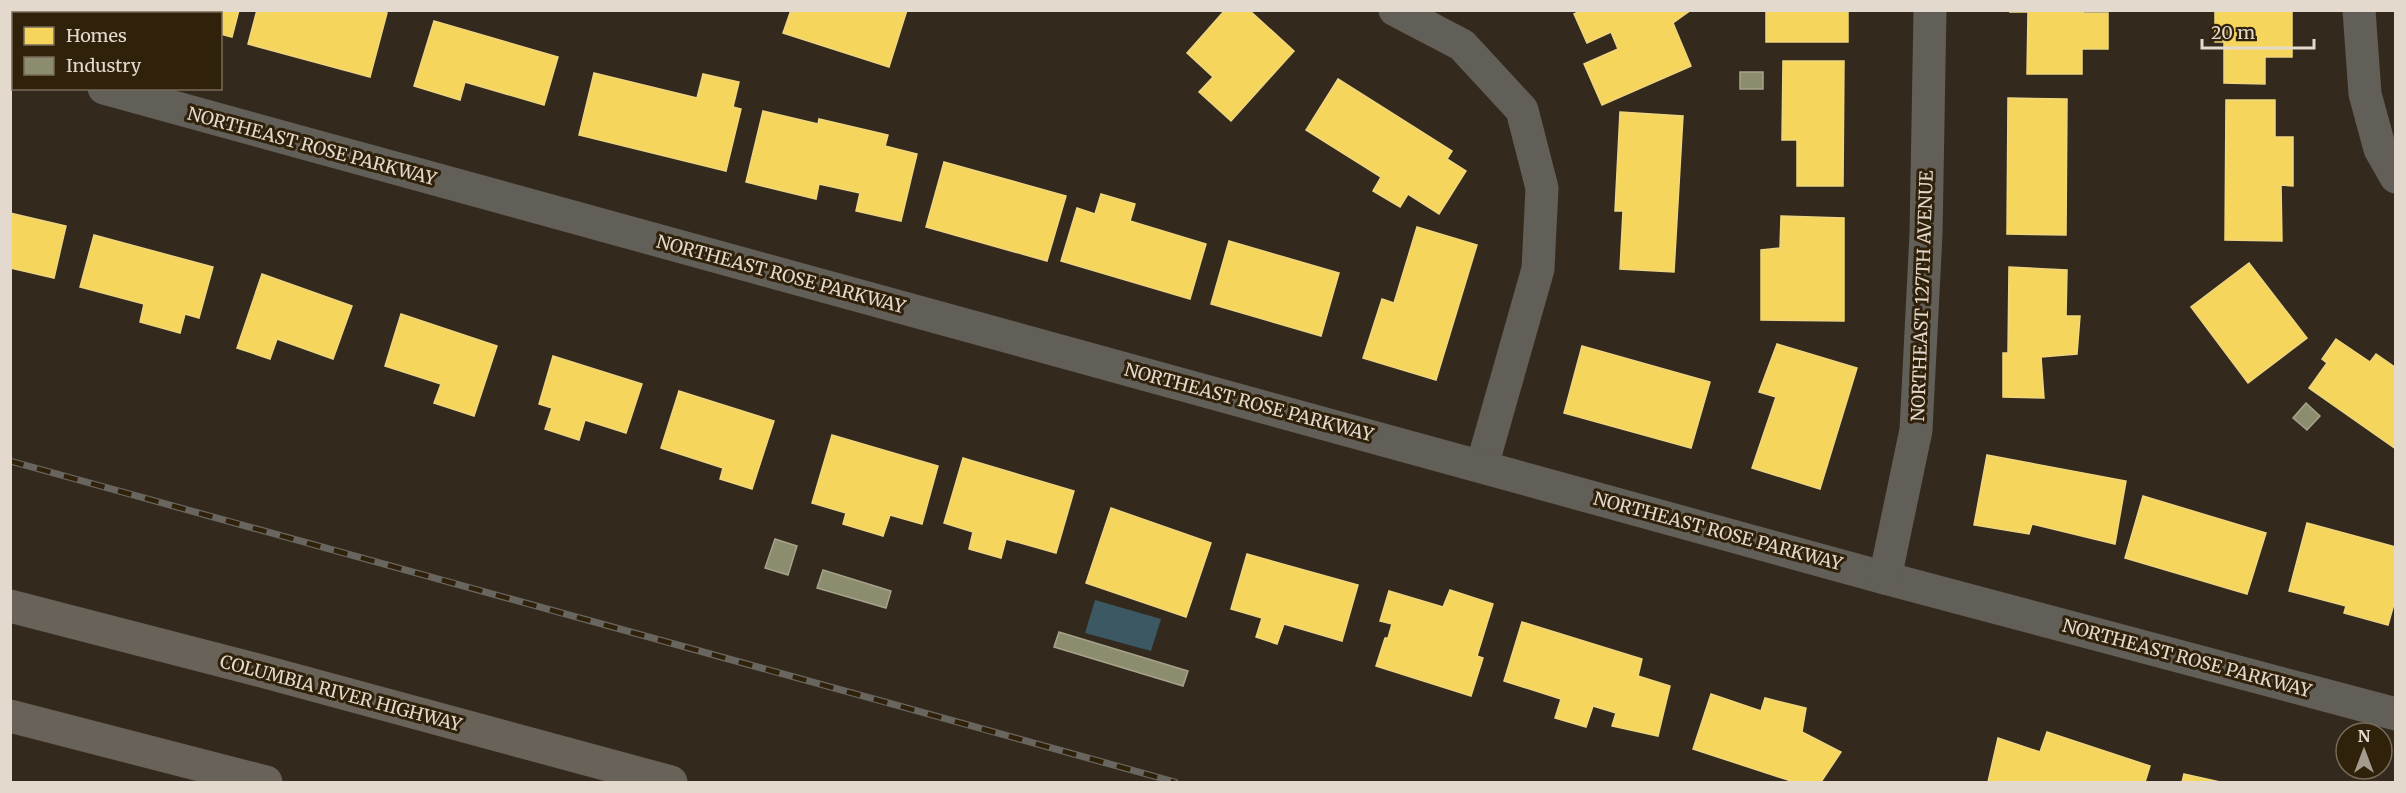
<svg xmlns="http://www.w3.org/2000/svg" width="2406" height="793" font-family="Merriweather,serif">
	<rect width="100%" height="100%" fill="#332a1d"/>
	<polygon fill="#3b5863" points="1095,600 1161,619 1151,651 1085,633"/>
	<g fill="#f6d55c" stroke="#f0d67e" stroke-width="1.5">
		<polygon points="139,10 239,10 232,37 220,34 220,14 150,14"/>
		<polygon points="257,10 378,10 387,13 370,77 248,44"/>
		<polygon points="791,10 907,10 889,67 783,33"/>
		<polygon points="1225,10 1249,10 1294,51 1231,121 1199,92 1213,77 1187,53"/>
		<polygon points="1583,10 1691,10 1673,23 1691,66 1602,105 1584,64 1618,49 1611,32 1587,43 1574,14"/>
		<rect x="1766" y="10" width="82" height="32"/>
		<polygon points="2011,10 2083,10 2083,13 2108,13 2108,49 2082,49 2082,74 2027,74 2028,12 2010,12"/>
		<polygon points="2215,10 2292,10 2292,57 2265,57 2265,84 2224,83 2224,42 2215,42"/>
		<polygon points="434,21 558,57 544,105 465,82 460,100 414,86"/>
		<polygon points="1783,61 1844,61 1843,186 1797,186 1797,140 1782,140"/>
		<polygon points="594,73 697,98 703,74 739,82 733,107 741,109 726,171 579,135"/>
		<polygon points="1338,79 1452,151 1447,159 1466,171 1439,214 1408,194 1400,207 1373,191 1381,177 1306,130"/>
		<polygon points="2008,98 2067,99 2066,235 2007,234"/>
		<polygon points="2226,100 2275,100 2275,137 2293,137 2293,186 2281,185 2282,241 2225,240"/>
		<polygon points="763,111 818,124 819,119 888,135 885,146 917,154 901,221 856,211 860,193 819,184 816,199 746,182"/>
		<polygon points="1620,112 1683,116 1674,272 1620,269 1623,211 1615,211"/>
		<polygon points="944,162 1066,196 1047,261 926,227"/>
		<polygon points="1101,194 1135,204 1130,221 1206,244 1190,299 1061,261 1077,208 1095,214"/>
		<polygon points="10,213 66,226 54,278 10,268"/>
		<polygon points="1781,216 1844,218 1844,321 1761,320 1761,250 1780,248"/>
		<polygon points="1417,227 1477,245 1436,380 1363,358 1382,299 1394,303"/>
		<polygon points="94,235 213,267 199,318 185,314 180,333 140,322 144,304 80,287"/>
		<polygon points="1229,241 1339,273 1321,336 1211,304"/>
		<polygon points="2249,263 2307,338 2248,383 2191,307"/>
		<polygon points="2009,267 2067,270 2066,316 2080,316 2077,354 2041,357 2044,398 2003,397 2003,353 2008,353"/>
		<polygon points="262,274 352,306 333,359 277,339 270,359 237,348"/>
		<polygon points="401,314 497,346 474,416 434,403 441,384 385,366"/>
		<polygon points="2336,339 2370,362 2376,354 2396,368 2396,449 2309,388 2327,363 2322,359"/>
		<polygon points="1777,344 1857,368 1820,489 1752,468 1776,397 1759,392"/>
		<polygon points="1582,346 1710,382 1691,448 1564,413"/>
		<polygon points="553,356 642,384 626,433 585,420 579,440 545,429 552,408 539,404"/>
		<polygon points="679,391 774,421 752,489 720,479 723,468 661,448"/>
		<polygon points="832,435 938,466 922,524 890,515 883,536 843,524 846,513 812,503"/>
		<polygon points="1987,455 2126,481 2115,544 2032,524 2029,534 1974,525"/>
		<polygon points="963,458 1074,491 1056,553 1006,539 1001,558 969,549 973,532 944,523"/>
		<polygon points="2143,496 2266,533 2247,594 2125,558"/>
		<polygon points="1111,508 1211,543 1186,617 1086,583"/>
		<polygon points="2307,523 2396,547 2396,597 2388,625 2344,613 2346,606 2289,591"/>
		<polygon points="1247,554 1358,585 1342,641 1284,624 1277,644 1256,637 1262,618 1231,609"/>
		<polygon points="1450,590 1493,604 1477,656 1483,658 1471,696 1376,666 1385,638 1388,638 1392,624 1380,621 1389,591 1443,607"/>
		<polygon points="1522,622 1642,659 1638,676 1670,686 1658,736 1612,726 1616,713 1593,706 1586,727 1555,718 1561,699 1504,681"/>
		<polygon points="1711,694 1761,711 1765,698 1806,708 1802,732 1841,752 1821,782 1794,782 1693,749"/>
		<polygon points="2047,732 2150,766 2145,782 1988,782 1998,738 2040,752"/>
		<polygon points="2184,774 2220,782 2182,782"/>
	</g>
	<g fill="#8c8c6e" stroke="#a6a38a" stroke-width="1.5">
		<rect x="1740" y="72" width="23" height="17"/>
		<polygon points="2306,403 2320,416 2307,430 2293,418"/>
		<polygon points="775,539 797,546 788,575 765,568"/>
		<polygon points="823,570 891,591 886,608 817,588"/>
		<polygon points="1059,632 1188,671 1183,686 1054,647"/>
	</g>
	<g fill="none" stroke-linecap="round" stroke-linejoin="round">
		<g stroke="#625e58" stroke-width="33">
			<polyline points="1395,10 1462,45 1522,110 1542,188 1538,269 1482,466"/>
			<polyline points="2359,10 2365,94 2380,149 2396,177"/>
			<polyline points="17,14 17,10"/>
			<polyline points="104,88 1885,578 2396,714"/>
			<polyline points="1885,578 1916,430 1926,234 1930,10"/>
		</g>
		<g stroke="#696259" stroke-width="33">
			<polyline points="10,606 254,669 671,782"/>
			<polyline points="10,716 266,782"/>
		</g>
		<g stroke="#69665f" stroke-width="7">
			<polyline id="rail" points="10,461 1175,782"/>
		</g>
		<use href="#rail" stroke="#30210b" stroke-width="4.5" stroke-dasharray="14" stroke-linecap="butt"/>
	</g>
	<g text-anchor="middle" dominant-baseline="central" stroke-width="6" stroke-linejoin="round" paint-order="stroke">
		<g font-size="18" fill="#e3d9cc" stroke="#30210b">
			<text transform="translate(312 146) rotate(15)">NORTHEAST ROSE PARKWAY</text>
			<text transform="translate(781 274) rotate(15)">NORTHEAST ROSE PARKWAY</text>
			<text transform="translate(1922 296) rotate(-88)">NORTHEAST 127TH AVENUE</text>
			<text transform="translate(1249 402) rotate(15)">NORTHEAST ROSE PARKWAY</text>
			<text transform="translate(1718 531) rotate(15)">NORTHEAST ROSE PARKWAY</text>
			<text transform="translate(2187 658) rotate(15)">NORTHEAST ROSE PARKWAY</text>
			<text transform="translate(341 693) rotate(15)">COLUMBIA RIVER HIGHWAY</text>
		</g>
	</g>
	<rect width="2406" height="793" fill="none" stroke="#e3d9cc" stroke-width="24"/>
	<rect x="12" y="12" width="210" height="78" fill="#30210b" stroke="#786b58" stroke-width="1.5"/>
	<rect x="24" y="27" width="30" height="18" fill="#f6d55c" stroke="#786b58" stroke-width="1.5"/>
	<text x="66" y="42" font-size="18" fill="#e3d9cc">Homes</text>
	<rect x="24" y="57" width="30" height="18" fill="#8c8c6e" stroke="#786b58" stroke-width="1.5"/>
	<text x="66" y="72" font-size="18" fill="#e3d9cc">Industry</text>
	<g transform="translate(2364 751)"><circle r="28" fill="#30210b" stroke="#786b58" stroke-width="1.5"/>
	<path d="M0-4.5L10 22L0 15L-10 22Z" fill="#a59c8f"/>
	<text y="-9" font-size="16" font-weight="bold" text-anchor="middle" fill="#e3d9cc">N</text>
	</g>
	<path d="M2202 39v9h112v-9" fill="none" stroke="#e3d9cc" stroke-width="3"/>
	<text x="2211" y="39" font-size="18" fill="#e3d9cc" stroke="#30210b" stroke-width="4.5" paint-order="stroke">20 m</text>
</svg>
